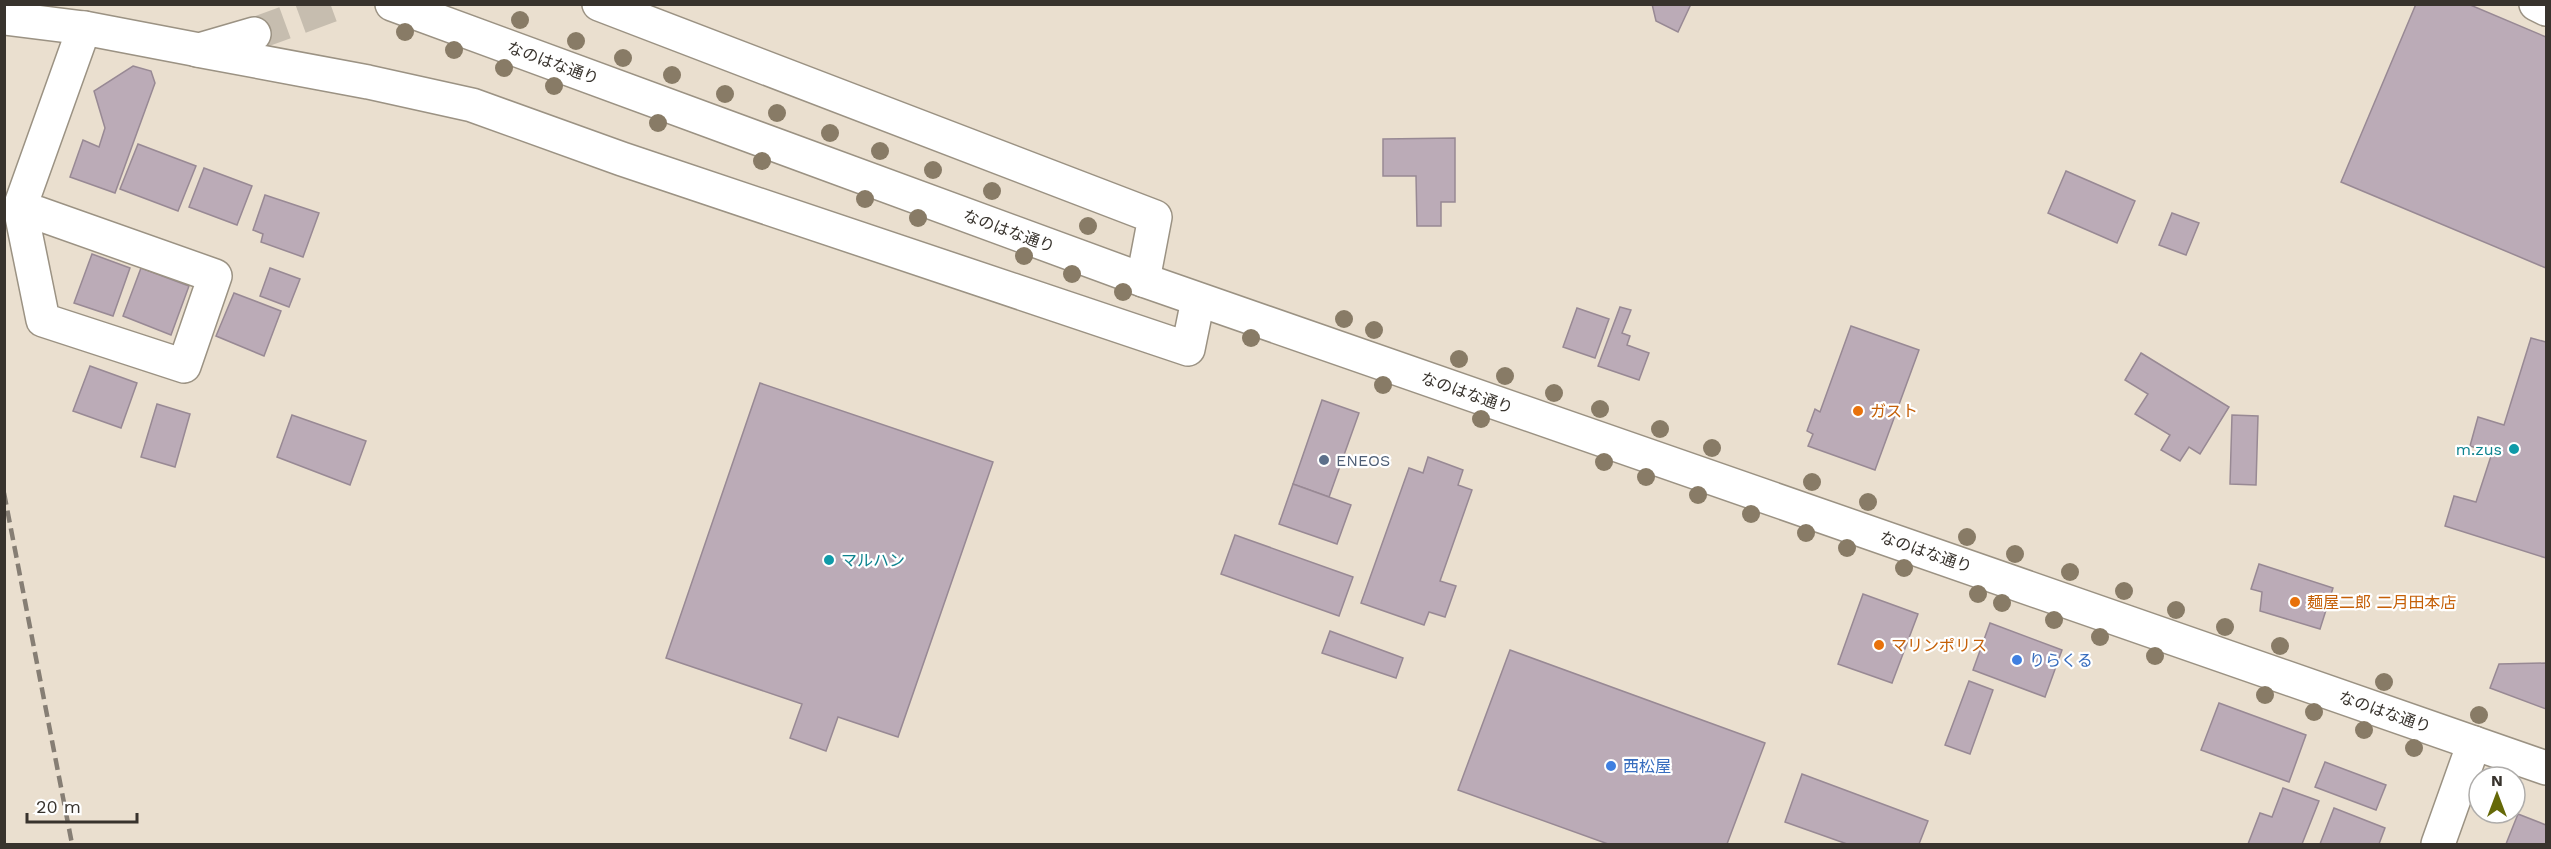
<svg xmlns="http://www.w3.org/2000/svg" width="2551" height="849" font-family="'Work Sans','Noto Sans JP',sans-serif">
	<rect width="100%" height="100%" fill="#eadfcf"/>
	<g fill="#bbabb7" stroke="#988994" stroke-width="1.5">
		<polygon points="1652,4 1691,4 1678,32 1656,21"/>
		<polygon points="2416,4 2468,4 2546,37 2546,268 2341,182"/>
		<polygon points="133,66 151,71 155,83 115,193 70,177 83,140 99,147 105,128 94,91"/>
		<polygon points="1455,138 1455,202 1441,202 1441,226 1417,226 1416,176 1383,176 1383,139"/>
		<polygon points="138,144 196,166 178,211 120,189"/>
		<polygon points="204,168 252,186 237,225 189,207"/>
		<polygon points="2066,171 2135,201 2117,243 2048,213"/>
		<polygon points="265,195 319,213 303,257 261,242 263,234 253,230"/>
		<polygon points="2172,213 2199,223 2186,255 2159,245"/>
		<polygon points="92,254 130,268 113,316 74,303"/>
		<polygon points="141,268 189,286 171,335 123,316"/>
		<polygon points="270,268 300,279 289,307 260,296"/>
		<polygon points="234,293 281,311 264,356 216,336"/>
		<polygon points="1620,307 1631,310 1622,333 1630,336 1627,345 1649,353 1639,380 1598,366"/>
		<polygon points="1577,308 1609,319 1595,358 1563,347"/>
		<polygon points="1851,326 1919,350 1875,470 1808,446 1813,434 1807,431 1815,409 1820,412"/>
		<polygon points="2531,338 2546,342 2546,558 2445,526 2454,496 2476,502 2492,453 2470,446 2478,417 2504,425"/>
		<polygon points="2141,353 2229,407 2200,454 2189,447 2180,461 2161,450 2170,435 2135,414 2148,394 2125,380"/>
		<polygon points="90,366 137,383 121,428 73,411"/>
		<polygon points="760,383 993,462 898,737 838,717 826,751 790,738 802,704 666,658"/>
		<polygon points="1322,400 1359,413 1329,497 1293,484"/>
		<polygon points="157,404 190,414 175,467 141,457"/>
		<polygon points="292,415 366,441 350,485 277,457"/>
		<polygon points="2232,415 2258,416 2256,485 2230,484"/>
		<polygon points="1428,457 1463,470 1458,485 1472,490 1440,581 1456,586 1445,617 1429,612 1424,625 1361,603 1409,468 1423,473"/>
		<polygon points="1293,484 1351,505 1337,544 1279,524"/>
		<polygon points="1235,535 1353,577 1339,616 1221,574"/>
		<polygon points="2259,564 2333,588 2320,629 2260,611 2262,592 2251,589"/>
		<polygon points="1863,594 1918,614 1892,683 1838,664"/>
		<polygon points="1990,623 2062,650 2045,697 1973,670"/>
		<polygon points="1330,631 1403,658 1396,678 1322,653"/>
		<polygon points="1510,650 1765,743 1727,844 1608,844 1458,790"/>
		<polygon points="2546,663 2546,709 2490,688 2499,664"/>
		<polygon points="1969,681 1993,690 1970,754 1945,745"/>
		<polygon points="2219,703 2306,735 2289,782 2201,750"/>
		<polygon points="2325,762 2386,785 2376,810 2315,787"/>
		<polygon points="1802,774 1928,821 1919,844 1847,844 1785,822"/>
		<polygon points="2283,788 2319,801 2302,844 2248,844 2260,813 2272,817"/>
		<polygon points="2334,808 2385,828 2379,844 2320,844"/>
		<polygon points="2518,814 2546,825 2546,844 2506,844"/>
	</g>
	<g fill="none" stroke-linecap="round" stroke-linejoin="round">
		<polyline stroke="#c6bdaf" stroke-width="33" stroke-dasharray="33 16" stroke-linecap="butt" points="254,34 336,4"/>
		<g stroke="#9b9283" stroke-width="36">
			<g id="street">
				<polyline points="599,4 1155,217 1143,280"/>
				<polyline points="2536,4 2546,9"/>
				<polyline points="4,18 84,28 199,50 254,34"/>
				<polyline points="197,50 368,82 472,105 622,159 1188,349 1198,300"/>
				<polyline points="20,207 215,276 184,366 43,320 20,207 84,28"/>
				<polyline points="2438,844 2474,743"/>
			</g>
		</g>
		<g stroke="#9b9283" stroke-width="36">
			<polyline id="secondary" points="392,4 1143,280 2546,768"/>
		</g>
		<use href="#street" stroke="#fff" stroke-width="33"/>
		<use href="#secondary" stroke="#fff" stroke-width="33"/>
		<polyline stroke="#867e74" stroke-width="4.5" stroke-dasharray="12 6" stroke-linecap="butt" points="4,493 72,844"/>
	</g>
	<g fill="#887b66">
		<circle cx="520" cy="20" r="9"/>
		<circle cx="405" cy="32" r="9"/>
		<circle cx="576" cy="41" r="9"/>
		<circle cx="454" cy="50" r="9"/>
		<circle cx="623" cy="58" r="9"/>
		<circle cx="504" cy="68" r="9"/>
		<circle cx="672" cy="75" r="9"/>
		<circle cx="554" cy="86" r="9"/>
		<circle cx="725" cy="94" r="9"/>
		<circle cx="777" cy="113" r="9"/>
		<circle cx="658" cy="123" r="9"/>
		<circle cx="830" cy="133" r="9"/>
		<circle cx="880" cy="151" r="9"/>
		<circle cx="762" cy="161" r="9"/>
		<circle cx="933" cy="170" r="9"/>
		<circle cx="992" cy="191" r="9"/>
		<circle cx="865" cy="199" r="9"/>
		<circle cx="918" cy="218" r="9"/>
		<circle cx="1088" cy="226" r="9"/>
		<circle cx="1024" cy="256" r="9"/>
		<circle cx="1072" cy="274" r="9"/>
		<circle cx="1123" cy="292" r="9"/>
		<circle cx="1344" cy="319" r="9"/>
		<circle cx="1374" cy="330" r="9"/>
		<circle cx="1251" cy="338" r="9"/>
		<circle cx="1459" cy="359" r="9"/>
		<circle cx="1505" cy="376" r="9"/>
		<circle cx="1383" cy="385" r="9"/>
		<circle cx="1554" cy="393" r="9"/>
		<circle cx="1600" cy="409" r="9"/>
		<circle cx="1481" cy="419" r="9"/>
		<circle cx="1660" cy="429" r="9"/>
		<circle cx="1712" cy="448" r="9"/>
		<circle cx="1604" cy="462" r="9"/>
		<circle cx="1646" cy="477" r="9"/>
		<circle cx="1812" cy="482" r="9"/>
		<circle cx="1698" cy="495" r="9"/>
		<circle cx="1868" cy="502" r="9"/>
		<circle cx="1751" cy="514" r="9"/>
		<circle cx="1806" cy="533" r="9"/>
		<circle cx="1967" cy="537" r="9"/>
		<circle cx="1847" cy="548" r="9"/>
		<circle cx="2015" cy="554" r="9"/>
		<circle cx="1904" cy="568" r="9"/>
		<circle cx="2070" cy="572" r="9"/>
		<circle cx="2124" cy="591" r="9"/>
		<circle cx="1978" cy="594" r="9"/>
		<circle cx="2002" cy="603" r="9"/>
		<circle cx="2176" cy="610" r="9"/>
		<circle cx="2054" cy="620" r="9"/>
		<circle cx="2225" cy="627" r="9"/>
		<circle cx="2100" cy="637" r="9"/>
		<circle cx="2280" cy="646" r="9"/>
		<circle cx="2155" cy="656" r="9"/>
		<circle cx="2384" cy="682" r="9"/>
		<circle cx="2265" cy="695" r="9"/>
		<circle cx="2314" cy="712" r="9"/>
		<circle cx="2479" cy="715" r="9"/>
		<circle cx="2364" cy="730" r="9"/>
		<circle cx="2414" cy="748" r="9"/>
	</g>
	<g fill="#e8710a" stroke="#fff" stroke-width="2">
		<circle cx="1858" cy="411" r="6"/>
		<circle cx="2295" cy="602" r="6"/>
		<circle cx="1879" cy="645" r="6"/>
	</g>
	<g fill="#0f9aa8" stroke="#fff" stroke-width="2">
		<circle cx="2514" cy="449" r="6"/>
		<circle cx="829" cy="560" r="6"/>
	</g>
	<circle fill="#5c6f8a" stroke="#fff" stroke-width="2" cx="1324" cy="460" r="6"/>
	<g fill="#3f7fe0" stroke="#fff" stroke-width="2">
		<circle cx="2017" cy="660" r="6"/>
		<circle cx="1611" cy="766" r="6"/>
	</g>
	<g text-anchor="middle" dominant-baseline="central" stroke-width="4.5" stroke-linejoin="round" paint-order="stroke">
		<g font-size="16" fill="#38332d" stroke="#fff">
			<text transform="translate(553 63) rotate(20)">なのはな通り</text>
			<text transform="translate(1009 231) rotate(20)">なのはな通り</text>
			<text transform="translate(1467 393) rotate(19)">なのはな通り</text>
			<text transform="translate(1926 552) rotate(19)">なのはな通り</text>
			<text transform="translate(2385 712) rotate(19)">なのはな通り</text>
		</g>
		<g font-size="16" fill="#c56008" stroke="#fff" text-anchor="start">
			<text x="1870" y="411">ガスト</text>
			<text x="2307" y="602">麺屋二郎 二月田本店</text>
			<text x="1891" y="645">マリンポリス</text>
		</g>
		<g font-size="16" fill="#0d838f" stroke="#fff" text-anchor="end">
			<text x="2502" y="449">m.zus</text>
			<text x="841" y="560" text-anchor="start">マルハン</text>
		</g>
		<g font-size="16" fill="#4e5e75" stroke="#fff" text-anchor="start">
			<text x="1336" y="460">ENEOS</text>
		</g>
		<g font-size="16" fill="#366cbe" stroke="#fff" text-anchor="start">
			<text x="2029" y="660">りらくる</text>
			<text x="1623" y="766">西松屋</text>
		</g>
	</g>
	<rect width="2551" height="849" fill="none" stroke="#38332d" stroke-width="12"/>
	<g transform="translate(2497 795)"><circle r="28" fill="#ffffff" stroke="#afadab" stroke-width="1.5"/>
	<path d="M0-4.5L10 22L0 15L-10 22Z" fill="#656908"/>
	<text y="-9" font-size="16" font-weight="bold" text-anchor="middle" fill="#38332d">N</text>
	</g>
	<path d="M27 813v9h110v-9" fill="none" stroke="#38332d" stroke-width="3"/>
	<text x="36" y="813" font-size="18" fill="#38332d" stroke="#ffffff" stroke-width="4.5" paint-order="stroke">20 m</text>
</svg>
